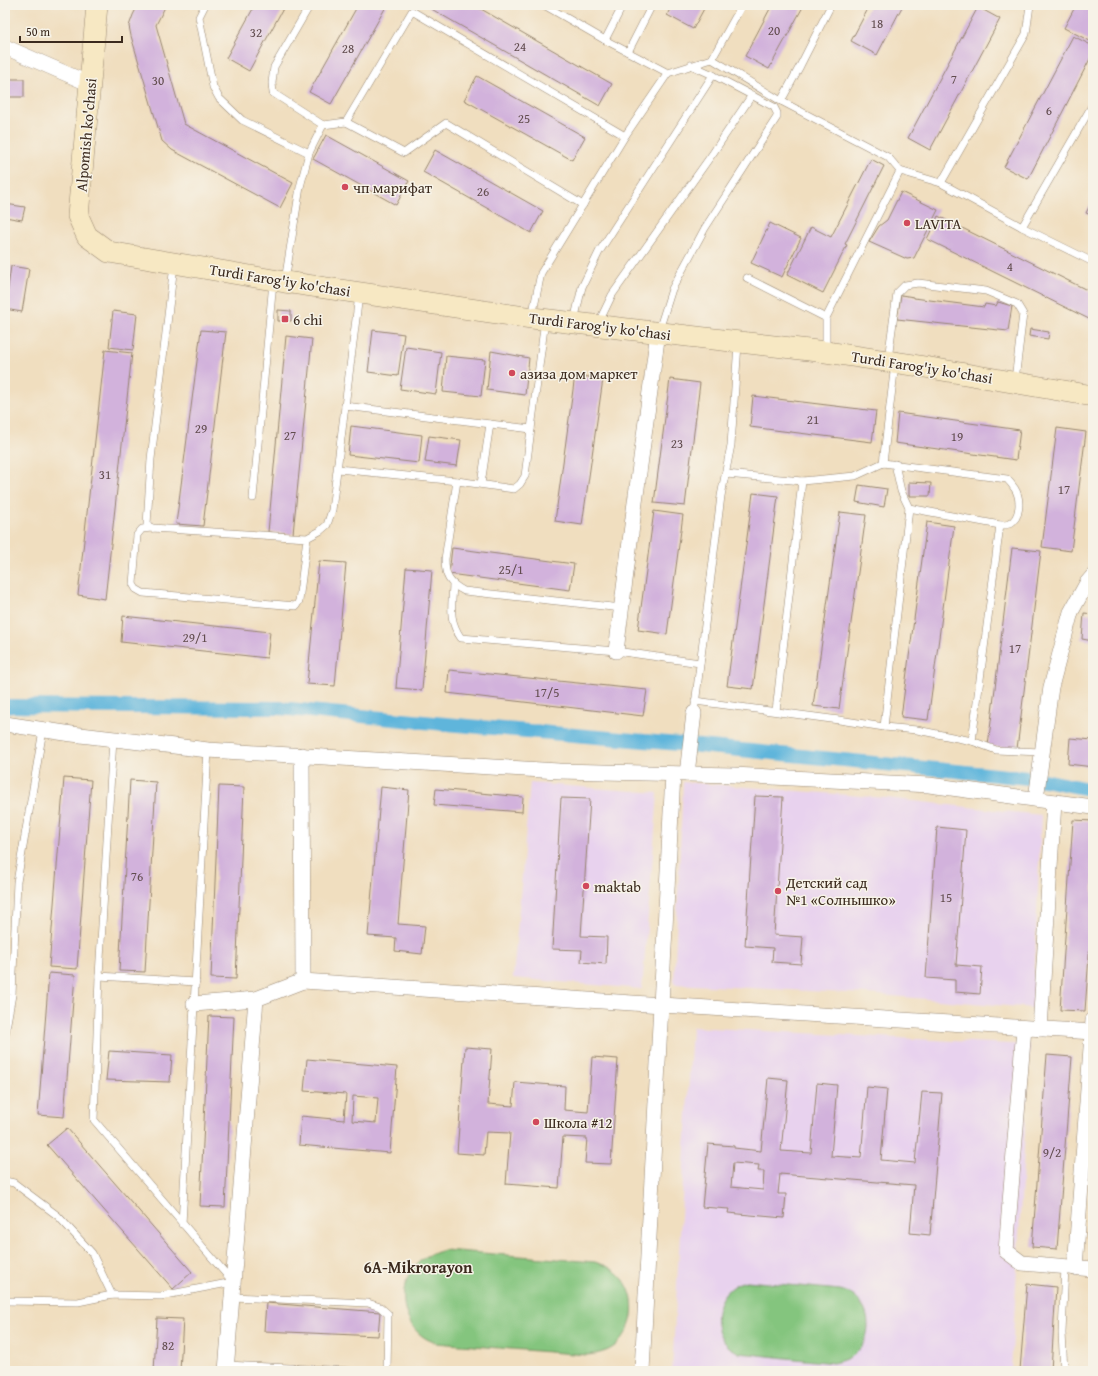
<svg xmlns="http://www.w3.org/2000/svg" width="1098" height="1376" font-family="'Gentium Book Plus',serif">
	<rect width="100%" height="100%" fill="#f7f3e8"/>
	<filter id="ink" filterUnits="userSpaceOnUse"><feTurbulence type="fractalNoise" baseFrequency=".025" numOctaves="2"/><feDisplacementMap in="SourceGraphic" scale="8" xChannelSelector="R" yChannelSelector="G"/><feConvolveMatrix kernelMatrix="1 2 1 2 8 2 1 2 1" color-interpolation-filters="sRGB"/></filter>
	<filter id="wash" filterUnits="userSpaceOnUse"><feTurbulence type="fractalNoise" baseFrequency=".012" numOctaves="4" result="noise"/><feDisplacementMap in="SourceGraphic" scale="16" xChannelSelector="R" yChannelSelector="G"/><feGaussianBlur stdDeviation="0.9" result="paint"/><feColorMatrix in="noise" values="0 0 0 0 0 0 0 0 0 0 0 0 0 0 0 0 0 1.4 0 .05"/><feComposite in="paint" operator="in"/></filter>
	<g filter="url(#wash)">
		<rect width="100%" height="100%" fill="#f0debf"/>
		<g fill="#e8d2ee">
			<polygon points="683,782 886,798 1041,815 1033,1008 868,994 674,984"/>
			<polygon points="530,783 658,793 642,989 513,978"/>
			<polygon points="692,1027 1030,1045 1011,1371 672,1371"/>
		</g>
		<g fill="#84c57e" stroke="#60784e">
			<path d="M444 1250 595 1262C600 1264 606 1265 610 1268 638 1284 640 1324 616 1345 608 1352 597 1354 587 1355L436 1343C431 1341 426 1339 422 1336 400 1319 397 1283 417 1264 424 1256 433 1253 444 1250Z"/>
			<path d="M747 1281 840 1290C844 1291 848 1292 852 1295 872 1308 873 1337 856 1353 849 1359 841 1361 833 1363L739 1353C736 1351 732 1349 729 1347 710 1330 713 1298 735 1285 738 1283 743 1282 747 1281Z"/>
		</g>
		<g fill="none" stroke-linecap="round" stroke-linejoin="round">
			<polyline stroke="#5eb5db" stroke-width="14" points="5,706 279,708 434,723 679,744 1028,778 1044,780 1093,790"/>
		</g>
		<g id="blocks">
			<g fill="#d2b2dc" fill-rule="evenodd">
				<polygon points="138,5 166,5 156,25 184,124 293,183 280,208 172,150 162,141 131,36 129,26 133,15"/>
				<polygon points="255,5 285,5 249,71 226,58"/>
				<polygon points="358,5 387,5 331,104 309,92"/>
				<polygon points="429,5 474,5 612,84 600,106 428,7"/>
				<polygon points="672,5 706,5 693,29 667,15"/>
				<polygon points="772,5 804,5 769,69 745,56"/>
				<polygon points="870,5 903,5 877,55 851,41"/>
				<polygon points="1076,5 1093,5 1093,34 1090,41 1064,28"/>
				<polygon points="978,7 1000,19 930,150 908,138"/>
				<polygon points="1073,36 1093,46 1093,53 1028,179 1004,167"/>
				<polygon points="477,76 585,137 572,160 464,100"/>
				<rect x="5" y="79" width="19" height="18"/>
				<polygon points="326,135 409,181 396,205 313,159"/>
				<polygon points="435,150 543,211 531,233 423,172"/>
				<polygon points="871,159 884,166 845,244 847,245 823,293 787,275 811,227 831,237"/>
				<polygon points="901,192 938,210 914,258 907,259 869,242 879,226 887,220"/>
				<polygon points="1093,199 1093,216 1086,213"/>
				<polygon points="5,204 25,207 22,220 5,217"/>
				<polygon points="938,216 1093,293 1093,321 927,239"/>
				<polygon points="770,223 801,238 782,277 751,263"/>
				<polygon points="11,266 29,269 22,312 5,309"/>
				<polygon points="901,295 914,297 914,298 984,307 985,304 996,306 998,302 1012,306 1008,331 897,319"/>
				<polygon points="278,310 291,311 291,321 278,321"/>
				<polygon points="113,311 137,314 133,350 109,347"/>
				<polygon points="1030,329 1049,332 1048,339 1029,336"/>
				<polygon points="201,330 226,332 203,526 176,524"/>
				<polygon points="373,330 404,334 398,376 368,372"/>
				<polygon points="286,336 312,339 293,534 268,532"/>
				<polygon points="406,347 441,352 436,394 400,389"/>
				<polygon points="105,350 132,353 105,599 78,595"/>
				<polygon points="491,351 529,358 525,395 487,390"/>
				<polygon points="446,356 485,360 481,396 443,392"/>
				<polygon points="575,375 603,379 582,525 555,521"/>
				<polygon points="670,379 700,383 685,506 654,503"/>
				<polygon points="753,396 876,411 872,442 750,427"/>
				<polygon points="898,413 1020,430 1016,460 895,443"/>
				<polygon points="351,426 422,435 419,463 348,455"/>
				<polygon points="1057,428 1086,432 1071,551 1042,547"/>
				<polygon points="429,436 461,440 457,466 425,462"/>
				<polygon points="909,482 931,483 930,496 909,496"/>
				<polygon points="859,485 887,489 884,507 856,502"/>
				<polygon points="753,493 778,496 753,689 727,686"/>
				<polygon points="654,511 683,515 667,634 638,630"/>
				<polygon points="840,512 866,515 839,709 813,706"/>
				<polygon points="927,522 954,526 928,720 901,717"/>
				<polygon points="452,548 574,564 570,590 449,574"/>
				<polygon points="1012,548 1041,551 1017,749 988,746"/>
				<polygon points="319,561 346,563 335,686 307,684"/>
				<polygon points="406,568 432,570 422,690 396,688"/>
				<polygon points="1084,613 1093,614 1093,641 1082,639"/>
				<polygon points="123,616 270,632 267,658 121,642"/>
				<polygon points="449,670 647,690 643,716 447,693"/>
				<polygon points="1070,738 1093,740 1093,767 1068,764"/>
				<polygon points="64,778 91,780 77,969 49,967"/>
				<polygon points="130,780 156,782 145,972 119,971"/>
				<polygon points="219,786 244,787 236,979 211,978"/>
				<polygon points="381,787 409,790 398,924 425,926 422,954 395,951 396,938 368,936"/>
				<polygon points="436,789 523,797 522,812 434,805"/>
				<polygon points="755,796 783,797 774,935 803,937 801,964 772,962 773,948 745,946"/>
				<polygon points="561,798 590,799 581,936 607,937 606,964 581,962 582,950 552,949"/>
				<polygon points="1073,820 1093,821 1093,900 1085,1011 1060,1010"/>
				<polygon points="937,827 966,830 956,965 982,967 980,994 955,992 955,980 926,978"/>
				<polygon points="49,973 75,975 64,1117 38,1115"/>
				<polygon points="209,1016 234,1017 225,1207 200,1206"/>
				<polygon points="465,1047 492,1049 488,1104 513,1106 515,1082 565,1086 564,1110 588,1112 592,1057 618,1059 611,1164 585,1163 587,1138 563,1137 559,1188 506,1184 510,1133 486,1132 484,1155 457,1153"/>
				<polygon points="109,1051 172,1055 170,1082 106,1080"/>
				<polygon points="1047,1055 1072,1057 1057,1249 1032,1247"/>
				<path d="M307 1059 397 1067 390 1153 299 1145 301 1116 344 1120 346 1094 304 1091ZM353 1096 378 1098 376 1123 352 1121Z"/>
				<path d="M768 1078 788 1080 781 1151 811 1153 817 1083 837 1085 831 1156 861 1158 867 1087 887 1089 881 1160 915 1163 922 1092 942 1093 930 1235 910 1233 914 1185 780 1174 778 1194H786L784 1218 728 1213 729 1209 702 1207 708 1144 734 1146V1148L761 1151ZM733 1163 759 1165 758 1171H764L763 1190 731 1187Z"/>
				<polygon points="67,1128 192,1272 173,1289 47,1145"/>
				<polygon points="1027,1284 1056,1287 1051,1371 1020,1370"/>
				<polygon points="266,1303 380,1312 378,1336 264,1331"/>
				<polygon points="157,1318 183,1319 180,1371 154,1371"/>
			</g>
		</g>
	</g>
	<g filter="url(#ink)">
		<use href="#blocks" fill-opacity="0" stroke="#96846e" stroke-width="1"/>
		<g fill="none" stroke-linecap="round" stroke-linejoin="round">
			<g stroke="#96846e" stroke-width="8">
				<g id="lane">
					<polyline points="205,5 199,17 213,87 219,98 242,120 309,153"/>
					<polyline points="310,5 274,67 272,83 273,93 323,125 346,122 404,153 446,123 583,205"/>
					<polyline points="544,5 605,40"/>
					<polyline points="623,5 605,40 668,73"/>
					<polyline points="628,52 652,5"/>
					<polyline points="712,59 781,101 888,157 900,171"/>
					<polyline points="691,65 713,75"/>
					<polyline points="781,101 800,66 831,5"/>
					<polyline points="346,122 412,11 625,136"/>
					<polyline points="941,183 1026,34 1030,5"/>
					<polyline points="1022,227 1093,104"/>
					<polyline points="747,278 826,318"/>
					<polyline points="285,281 300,187 309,153 323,125"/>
					<polyline points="532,317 541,273 625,136 668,73 712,59 742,5"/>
					<polyline points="574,321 582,287 599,252 713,75 774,107 777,113 777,117 705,228 672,289 659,330"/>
					<polyline points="598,324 612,295 713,153 752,95"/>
					<polyline points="826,350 826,318 900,171 941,183 1022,227 1093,262"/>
					<polyline points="888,359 897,293 905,285 918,283 986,291 1017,304 1023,314 1015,380"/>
					<polyline points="345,406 531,429"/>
					<polyline points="883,463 895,364"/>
					<polyline points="895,464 901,491 909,508 1000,525"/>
					<polyline points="338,469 457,481 514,489 520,484 525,476 545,320"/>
					<path d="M726 474 802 481 855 476 883 463 1007 479C1010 482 1013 486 1015 489 1021 499 1021 518 1009 524 1007 525 1002 525 1000 525L972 741"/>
					<path d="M457 481 445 559C445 577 449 583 464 591L622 608"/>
					<polyline points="481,484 490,424"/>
					<polyline points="253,498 273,282"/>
					<polyline points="152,528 147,525 151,459 174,265"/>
					<polyline points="307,538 299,601 296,606 143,593 136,589 133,584 137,535 142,529 152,528 307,538 320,531 327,525 332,510 359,295"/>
					<path d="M453 585C452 606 448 620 461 638L616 651 700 663"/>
					<polyline points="695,701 839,720 884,727 917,730 972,741 996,750 1042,752"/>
					<polyline points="776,711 802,481"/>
					<polyline points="694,713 721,496 731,445 738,344"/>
					<polyline points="884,727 909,508"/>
					<polyline points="113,739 99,976 94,1120 232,1281"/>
					<polyline points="99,976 196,982"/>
					<polyline points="5,1034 12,995 17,882 43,730"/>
					<polyline points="5,1181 14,1183 58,1216 92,1253 112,1295"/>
					<polyline points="182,1224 208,750"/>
					<polyline points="232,1297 368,1303 380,1307 388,1314 387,1371"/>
					<polyline points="5,1301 78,1302 112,1295 161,1296 233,1282"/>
					<polyline points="227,1365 351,1371"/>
					<polyline points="1064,1371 1062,1333 1065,1267"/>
				</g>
			</g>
			<g stroke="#96846e" stroke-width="16">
				<g id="street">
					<polyline points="5,47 90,84"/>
					<polyline points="616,651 634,510 658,332"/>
					<polyline points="5,724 72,734 208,750 559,771 733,775 929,785 1093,807"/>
					<polyline points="302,755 303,981"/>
					<polyline points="687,774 694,713"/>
					<polyline points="1036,799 1051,687 1071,612 1087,583 1093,576"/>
					<polyline points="194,1004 256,999 303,981 662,1005 1093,1032"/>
					<polyline points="1024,1028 1006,1251 1022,1263 1093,1269"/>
					<polyline points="1040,1029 1054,802"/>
					<polyline points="1075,1268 1093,1020"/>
					<polyline points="226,1371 256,999"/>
					<polyline points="642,1371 673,774"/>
				</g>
			</g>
			<g stroke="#96846e" stroke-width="22">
				<polyline id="secondary" points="97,5 78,216 87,236 109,252 285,282 532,318 826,352 913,365 1093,396"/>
			</g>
			<use href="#lane" stroke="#fff" stroke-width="7"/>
			<use href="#street" stroke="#fff" stroke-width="15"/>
			<use href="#secondary" stroke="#f7e8c3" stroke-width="21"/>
		</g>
	</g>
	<g fill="#d1495b" stroke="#f7f3e8" stroke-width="1.5">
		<circle cx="345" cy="187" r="4"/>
		<circle cx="907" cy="223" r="4"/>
		<rect x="281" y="315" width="8" height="8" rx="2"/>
		<circle cx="512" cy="373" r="4"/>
		<circle cx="586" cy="886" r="4"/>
		<circle cx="778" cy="891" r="4"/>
		<circle cx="536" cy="1122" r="4"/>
	</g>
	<g text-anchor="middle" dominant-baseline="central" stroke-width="3" stroke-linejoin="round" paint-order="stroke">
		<g font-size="13" fill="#614c4e">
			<text x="877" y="23">18</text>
			<text x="774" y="30">20</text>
			<text x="256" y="32">32</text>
			<text x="520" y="46">24</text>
			<text x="348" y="48">28</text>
			<text x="954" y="79">7</text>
			<text x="158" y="80">30</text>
			<text x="1049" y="110">6</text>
			<text x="524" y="118">25</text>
			<text x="483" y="191">26</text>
			<text x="1010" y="266">4</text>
			<text x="813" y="419">21</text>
			<text x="201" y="428">29</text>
			<text x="290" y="435">27</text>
			<text x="957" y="436">19</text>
			<text x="677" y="443">23</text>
			<text x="105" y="474">31</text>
			<text x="1064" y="489">17</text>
			<text x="511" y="569">25/1</text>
			<text x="195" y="637">29/1</text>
			<text x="1015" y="648">17</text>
			<text x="547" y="692">17/5</text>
			<text x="137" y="876">76</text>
			<text x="946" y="897">15</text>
			<text x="1052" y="1152">9/2</text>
			<text x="168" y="1345">82</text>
		</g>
		<g font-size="15" fill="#3b2a1e" stroke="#f7f3e8">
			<text transform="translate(86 135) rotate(-85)">Alpomish ko'chasi</text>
			<text transform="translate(280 280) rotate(9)">Turdi Farog'iy ko'chasi</text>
			<text transform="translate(600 326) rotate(7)">Turdi Farog'iy ko'chasi</text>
			<text transform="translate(922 367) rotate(9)">Turdi Farog'iy ko'chasi</text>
		</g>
		<g font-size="15" fill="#3b2a1e" stroke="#f7f3e8" text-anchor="start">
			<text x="353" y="187">чп марифат</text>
			<text x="915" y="223">LAVITA</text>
			<text x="293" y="319">6 chi</text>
			<text x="520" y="373">азиза дом маркет</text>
			<text x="786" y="882">Детский сад<tspan x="786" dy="17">№1 «Солнышко»</tspan></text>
			<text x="594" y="886">maktab</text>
			<text x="544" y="1122">Школа #12</text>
		</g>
		<g font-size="16" font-weight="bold" fill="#3b2a1e" stroke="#f7f3e8">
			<text x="418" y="1267">6A-Mikrorayon</text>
		</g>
	</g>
	<rect width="1098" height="1376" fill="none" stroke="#f7f3e8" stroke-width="20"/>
	<path d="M20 36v6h102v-6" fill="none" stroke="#3b2a1e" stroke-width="2"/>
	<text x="26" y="36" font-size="12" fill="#3b2a1e" stroke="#f7f3e8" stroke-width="3" paint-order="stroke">50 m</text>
</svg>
